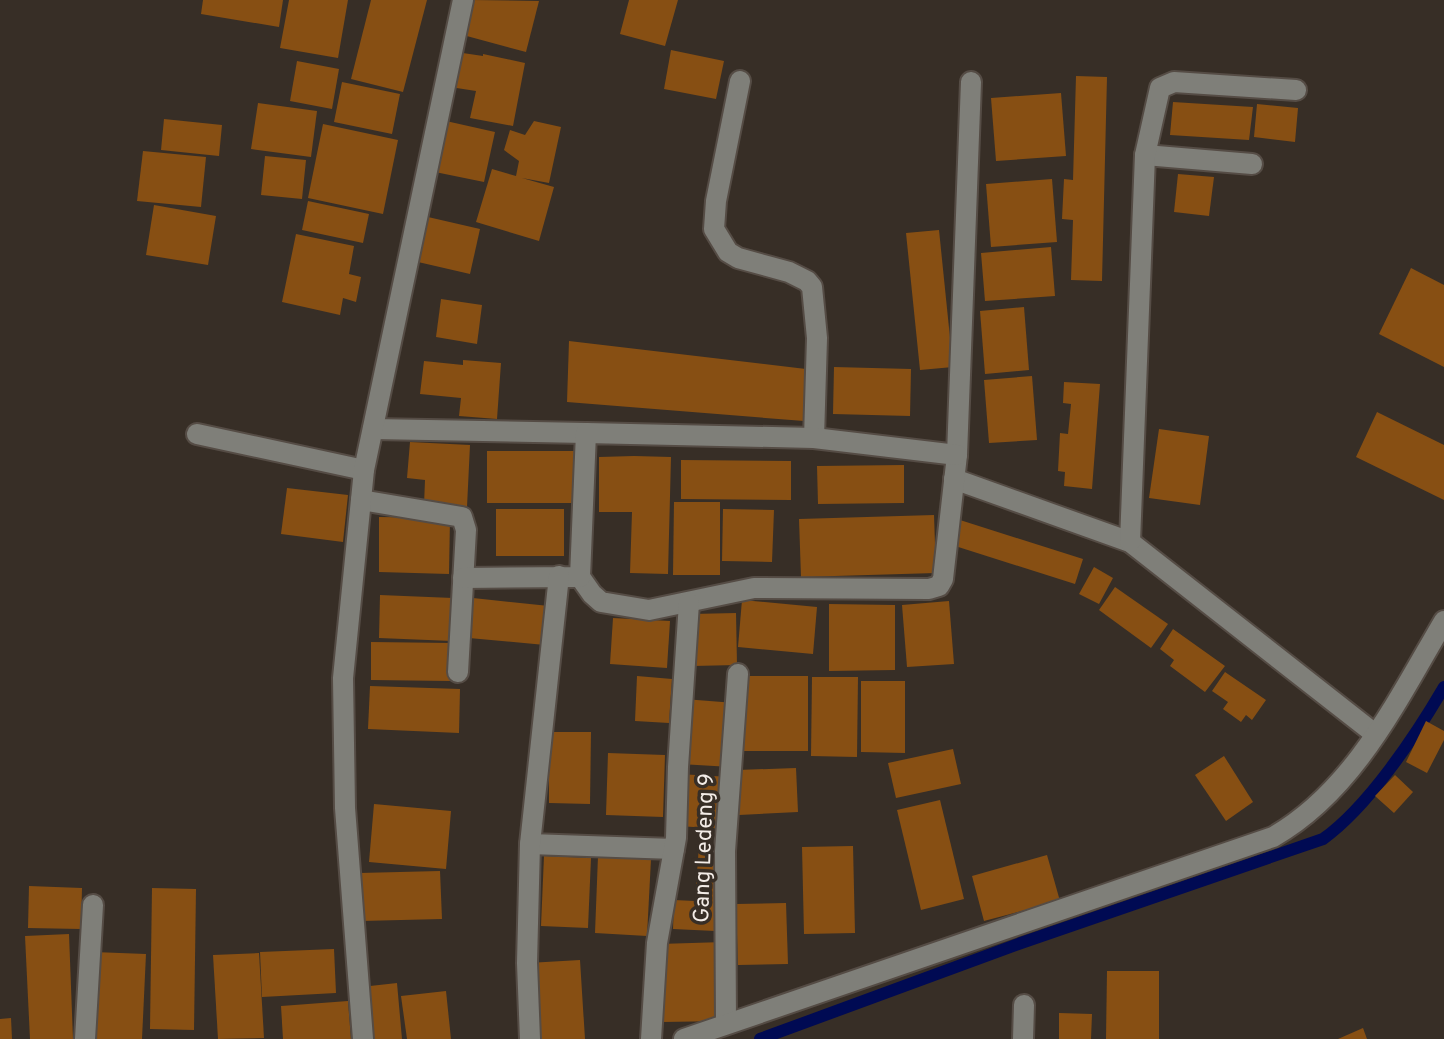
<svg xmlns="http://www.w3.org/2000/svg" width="1444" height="1039" font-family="Overpass,sans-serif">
	<rect width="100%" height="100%" fill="#372e26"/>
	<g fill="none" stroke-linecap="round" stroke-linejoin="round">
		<path stroke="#000a53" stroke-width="12" d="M760 1039 1021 943 1323 839C1368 807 1416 735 1444 687"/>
	</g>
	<g fill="#874f13">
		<polygon points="203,0 283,0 279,27 201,14"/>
		<polygon points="289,0 348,0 338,58 280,48"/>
		<polygon points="371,0 427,0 403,92 351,79"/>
		<polygon points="472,0 539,1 526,52 463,35"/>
		<polygon points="629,0 678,0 665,46 620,34"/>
		<polygon points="671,50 724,61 716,99 664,89"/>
		<polygon points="456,52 483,56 483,54 525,63 513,126 470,118 476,91 450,87"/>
		<polygon points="297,61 339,69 332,109 290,101"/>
		<polygon points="1076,76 1107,77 1102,281 1071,280 1073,220 1062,219 1064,179 1073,180"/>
		<polygon points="342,82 400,94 392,134 334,122"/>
		<polygon points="1061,93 1066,156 996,161 991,98"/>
		<polygon points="1173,102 1253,107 1249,140 1170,135"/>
		<polygon points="258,103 317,111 311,157 251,149"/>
		<polygon points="1257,104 1298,108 1295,142 1254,137"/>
		<polygon points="164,119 222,125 219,156 161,150"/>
		<polygon points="446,121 495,132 484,182 435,172"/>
		<polygon points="534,121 561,127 549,183 522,178 554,187 539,241 476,222 492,169 516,176 519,161 504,150 510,130 525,135"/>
		<polygon points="323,124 398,140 383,214 308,198"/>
		<polygon points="143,151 206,157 201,207 137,201"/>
		<polygon points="265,156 306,160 302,199 261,195"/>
		<polygon points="1178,174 1214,177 1209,216 1174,212"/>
		<polygon points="1052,179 1057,242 991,247 986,184"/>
		<polygon points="308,201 369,214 363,243 302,230"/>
		<polygon points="154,205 216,216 208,265 146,255"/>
		<polygon points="428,217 480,229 470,274 418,262"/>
		<polygon points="939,230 953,367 920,370 906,233"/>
		<polygon points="296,234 354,246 349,274 361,277 356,302 343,298 340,315 282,302"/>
		<polygon points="1051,247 1055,296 985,301 981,253"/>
		<polygon points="1411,268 1444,285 1444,367 1379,334"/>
		<polygon points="441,299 482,305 477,344 436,337"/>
		<polygon points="1024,307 1029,370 985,374 980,311"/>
		<polygon points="569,341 806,369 804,421 567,402"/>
		<polygon points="463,360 501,363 497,419 459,416 461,398 420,394 424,361 463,365"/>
		<polygon points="834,367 911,369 910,416 833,414"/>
		<polygon points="1032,376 1037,440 989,443 984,380"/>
		<polygon points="1064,382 1100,384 1092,489 1064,486 1065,472 1058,471 1060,433 1068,434 1071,404 1063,403"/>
		<polygon points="1377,412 1444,445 1444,500 1356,457"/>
		<polygon points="1159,429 1209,436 1200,505 1149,498"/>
		<polygon points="410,442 470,445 467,507 424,505 425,480 407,478"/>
		<rect x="487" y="451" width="87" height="52"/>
		<polygon points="634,456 671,457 668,574 630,573 632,512 599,512 599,457"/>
		<polygon points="681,460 791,461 791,500 681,499"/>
		<polygon points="904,465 904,503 818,504 817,466"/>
		<polygon points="287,488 348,495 343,542 281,534"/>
		<polygon points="674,502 720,502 720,575 673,575"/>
		<rect x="496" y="509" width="68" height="47"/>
		<polygon points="723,509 774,510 772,562 722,561"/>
		<polygon points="934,515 936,573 801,577 799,519"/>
		<polygon points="379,517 450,518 449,574 379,572"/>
		<polygon points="960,520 1083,559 1075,584 952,545"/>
		<polygon points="1094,567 1113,578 1099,604 1079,594"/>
		<polygon points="1115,587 1168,624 1151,648 1099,610"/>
		<polygon points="380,595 453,598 452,641 379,638"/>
		<polygon points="473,598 549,606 545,645 469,638"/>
		<polygon points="742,600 817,607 813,654 738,647"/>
		<polygon points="949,601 954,664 907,667 902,605"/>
		<polygon points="829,604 895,605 895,670 829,671"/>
		<polygon points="736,613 737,665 693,666 692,614"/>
		<polygon points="613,618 670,621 667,668 610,664"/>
		<polygon points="1173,629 1225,666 1205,692 1170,666 1174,660 1160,649"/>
		<polygon points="371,642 451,643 450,681 371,680"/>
		<polygon points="1225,672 1266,700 1252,720 1246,715 1241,722 1223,709 1228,702 1212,691"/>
		<polygon points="637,676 672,679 669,723 635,721"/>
		<rect x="744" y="676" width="64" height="75"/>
		<polygon points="812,677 858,677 857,757 811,756"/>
		<polygon points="861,681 905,681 905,753 861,752"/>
		<polygon points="370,686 460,689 459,733 368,729"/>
		<polygon points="684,699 735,703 731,767 680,764"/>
		<polygon points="1426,721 1444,731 1444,740 1427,773 1406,762"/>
		<polygon points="549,732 591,732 590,804 549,803"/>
		<polygon points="953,749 961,784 896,798 888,763"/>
		<polygon points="608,753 665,755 663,817 606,815"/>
		<polygon points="1224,756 1253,802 1226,821 1195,775"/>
		<polygon points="796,768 798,812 739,815 737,770"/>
		<polygon points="679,774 730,777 727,829 677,826"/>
		<polygon points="1395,775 1413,792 1394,813 1375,796"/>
		<polygon points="940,800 964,899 921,910 897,810"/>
		<polygon points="374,804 451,811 446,869 369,862"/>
		<polygon points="699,845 719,847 715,931 673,929 674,900 695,901"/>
		<polygon points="853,846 855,933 804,934 802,847"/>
		<polygon points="1047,855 1060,901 984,921 972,876"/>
		<polygon points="544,856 591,858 588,928 541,926"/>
		<polygon points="598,856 651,859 647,936 595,933"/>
		<polygon points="440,871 442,919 361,921 359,873"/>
		<polygon points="29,886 82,888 81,929 28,928"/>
		<polygon points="152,888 196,889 194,1030 150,1029"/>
		<polygon points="786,903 788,964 738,965 736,904"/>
		<polygon points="69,934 73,1039 30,1039 25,936"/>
		<polygon points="724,942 726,1021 662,1022 659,944"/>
		<polygon points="334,949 336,993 262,997 260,952"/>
		<polygon points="94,952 146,954 142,1039 90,1039"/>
		<polygon points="259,953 264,1038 218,1039 213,955"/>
		<polygon points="580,960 585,1039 533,1039 528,963"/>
		<polygon points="1107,971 1159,971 1159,1039 1106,1039"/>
		<polygon points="397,983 402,1039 366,1039 361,987"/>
		<polygon points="446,991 451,1039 407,1039 401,996"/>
		<polygon points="348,1001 351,1039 283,1039 281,1006"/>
		<polygon points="1059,1013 1092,1014 1091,1039 1059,1039"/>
		<polygon points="11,1018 12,1039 0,1039 0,1019"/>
		<polygon points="1363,1028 1367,1039 1338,1039"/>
	</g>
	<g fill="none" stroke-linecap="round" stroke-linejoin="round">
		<g stroke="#554c45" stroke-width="24">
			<g id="minor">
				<polyline points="740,81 716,201 714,229 728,252 738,258 789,272 807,281 812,287 817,338 814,438"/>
				<polyline points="1145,155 1252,164"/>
				<polyline points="373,429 586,433"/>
				<polyline points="197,434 364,470"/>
				<polyline points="954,479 1130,542 1375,734"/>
				<polyline points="361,500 462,517 466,530 458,672"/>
				<polyline points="1130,542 1145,155 1160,88 1174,82 1296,90"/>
				<polyline points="580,577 592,594 601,602 649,610 754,588 929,589 939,586 943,579 957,455 971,82"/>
				<polyline points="463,578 580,577 586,433 814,438 957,455"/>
				<polyline points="530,844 674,849"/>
				<polyline points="726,1023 725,851 738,674"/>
				<polyline points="85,1039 93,905"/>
				<polyline points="363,1039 345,808 343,678 364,470 463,0"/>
				<polyline points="530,1039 527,963 530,844 559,576"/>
				<polyline points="651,1039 657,943 676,838 678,767 689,603"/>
				<path d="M684 1039 1273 837C1354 791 1398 699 1444 621"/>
				<polyline points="1023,1039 1024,1005"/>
			</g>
		</g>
		<use href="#minor" stroke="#7f7f79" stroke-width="20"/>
	</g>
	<g text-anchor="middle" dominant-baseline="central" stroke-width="7" stroke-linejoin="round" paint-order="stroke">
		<g font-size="22" fill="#f3ece7" stroke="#372e26">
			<text transform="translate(705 848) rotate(-88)">Gang Ledeng 9</text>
		</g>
	</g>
</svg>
